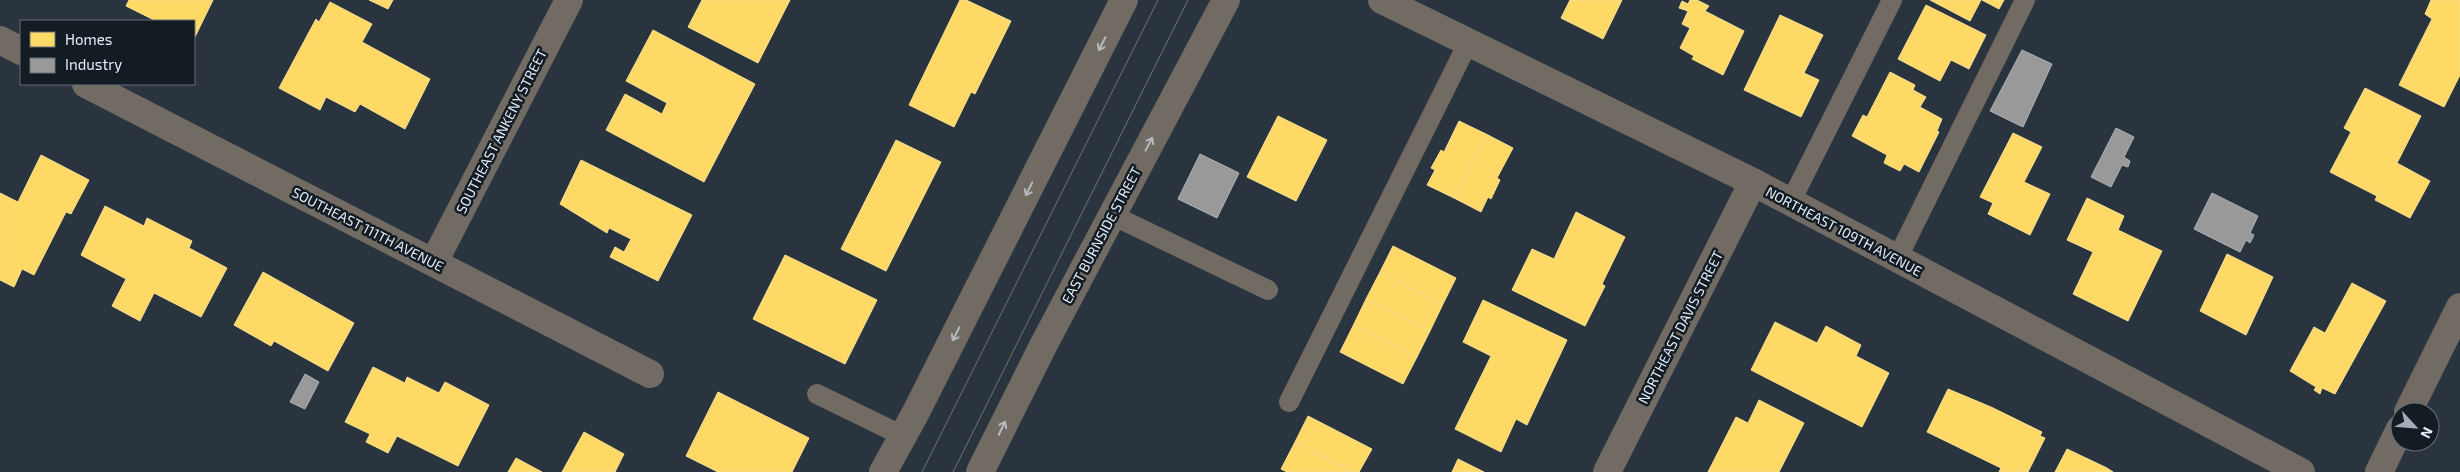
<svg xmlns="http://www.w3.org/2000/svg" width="2460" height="472" font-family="'Exo 2',sans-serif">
	<rect width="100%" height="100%" fill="#2a343e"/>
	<g fill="#ffd966" stroke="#f6df92">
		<polygon points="129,0 213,0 194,39 194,21 156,21 126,6"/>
		<polygon points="369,0 393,0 388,9"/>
		<polygon points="702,0 790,0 758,63 688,27"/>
		<polygon points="960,0 966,0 1011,21 975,94 971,92 954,127 909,105"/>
		<polygon points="1570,0 1622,0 1603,39 1561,18"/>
		<polygon points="1690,0 1697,0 1709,6 1705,11 1744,31 1723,75 1692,59 1694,56 1680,48 1690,28 1682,24 1688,11 1679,8 1682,1 1688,4"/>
		<polygon points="1930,0 1981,0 1970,21"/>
		<polygon points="1982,0 2004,0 1999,9"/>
		<polygon points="2431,0 2460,0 2460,75 2444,107 2399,85 2432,19 2425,14"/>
		<polygon points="330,2 372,24 362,42 430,79 405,129 360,104 355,112 326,97 320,110 279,88 316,19 319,22"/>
		<polygon points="1926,5 1986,35 1969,69 1951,60 1940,81 1898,59"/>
		<polygon points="1780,15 1823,35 1804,73 1819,80 1801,117 1744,90"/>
		<polygon points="653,30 755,84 704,182 606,130 625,94 662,114 667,103 626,81"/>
		<polygon points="1890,72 1915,85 1913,90 1926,97 1920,107 1942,119 1937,131 1939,132 1919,172 1904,164 1900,171 1884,163 1887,155 1852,136 1863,115 1867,117"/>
		<polygon points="2365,88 2421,116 2397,163 2430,181 2410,218 2375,200 2377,196 2330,172 2351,132 2344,128"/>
		<polygon points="1278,116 1327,140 1296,201 1247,177"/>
		<polygon points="1459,121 1486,134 1454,198 1427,185 1435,170 1431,168 1441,150 1444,152"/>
		<polygon points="2013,133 2042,147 2024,182 2050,194 2030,235 1988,214 1993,203 1980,197"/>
		<polygon points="1486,134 1513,148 1497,178 1500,180 1491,199 1488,197 1481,212 1454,198"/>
		<polygon points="896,140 941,162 886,271 841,249"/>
		<polygon points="41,155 89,180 71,214 66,212 34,275 22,269 14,287 0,280 0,193 18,202"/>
		<polygon points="581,160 692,215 658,281 610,257 615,247 624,252 631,239 609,228 607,233 560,204"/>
		<polygon points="2087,198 2124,216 2118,230 2162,251 2128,321 2073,294 2093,252 2067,240"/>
		<polygon points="105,206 144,226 147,218 192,241 189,248 227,268 201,317 154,293 140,321 112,306 126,279 81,255"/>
		<polygon points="1576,212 1625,237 1602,284 1605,286 1585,326 1512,290 1532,249 1554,259"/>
		<polygon points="1393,246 1456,278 1443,304 1380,272"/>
		<polygon points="2227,254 2273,277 2246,335 2200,311"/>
		<polygon points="785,255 877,300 845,364 753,319"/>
		<polygon points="263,272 354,323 328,371 274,341 271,346 234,325"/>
		<polygon points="1380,272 1443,304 1430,331 1366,299"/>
		<polygon points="2352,283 2386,301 2335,394 2322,388 2320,394 2314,390 2316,387 2290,371 2314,327 2325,333"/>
		<polygon points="1366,299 1430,331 1417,357 1353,326"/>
		<polygon points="1483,300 1567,340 1527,425 1516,419 1501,452 1455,429 1491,356 1463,342"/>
		<polygon points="1775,322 1817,343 1826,326 1861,345 1856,356 1889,373 1862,427 1751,370"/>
		<polygon points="1353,326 1417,357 1403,384 1340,352"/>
		<polygon points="373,367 405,383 407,377 439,393 445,382 489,405 458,466 397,436 388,453 366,442 370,434 345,422"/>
		<polygon points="1948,389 1991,407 2042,432 2040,436 2045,438 2028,472 1999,472 2001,468 1927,432"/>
		<polygon points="718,392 809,438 792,472 718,472 686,456"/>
		<polygon points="1759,400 1804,423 1779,472 1708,472 1736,417 1748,423"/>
		<polygon points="1308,416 1372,449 1359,472 1352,472 1295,442"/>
		<polygon points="584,432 624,454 615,472 562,472"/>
		<polygon points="1295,442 1352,472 1287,472 1281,469"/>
		<polygon points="2067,449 2107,468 2113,472 2055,472"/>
		<polygon points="516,458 542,472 508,472"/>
		<polygon points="1458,459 1484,472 1452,472"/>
	</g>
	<g fill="#999" stroke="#afb2b6">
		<polygon points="2022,50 2052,64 2023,127 1990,111"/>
		<polygon points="2116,128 2134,137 2124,157 2130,161 2128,167 2122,165 2111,187 2091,177"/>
		<polygon points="1200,154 1239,173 1217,218 1178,199"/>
		<polygon points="2212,193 2258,216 2250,233 2254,235 2250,243 2246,240 2240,252 2194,229"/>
		<polygon points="305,374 319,382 305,409 290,402"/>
	</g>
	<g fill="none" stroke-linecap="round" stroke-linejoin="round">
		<g stroke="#716b64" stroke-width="20">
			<polyline points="1790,203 1892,0"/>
			<polyline points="1112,215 1268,290"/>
			<polyline points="1897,259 2025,0"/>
			<polyline points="817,394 903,436"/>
			<polyline points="1289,402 1468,43"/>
		</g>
		<g stroke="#716b64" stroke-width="28">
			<polyline points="1382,0 1753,182 2301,472"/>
			<polyline points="0,40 21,51"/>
			<polyline points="86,84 650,374"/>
			<polyline points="434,262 569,0"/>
			<polyline points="2408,412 2460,307"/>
			<polyline points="1607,472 1753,182"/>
			<polyline points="2379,472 2400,429"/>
		</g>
		<g stroke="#716b64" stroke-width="28">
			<polyline points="883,472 915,414 1124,0"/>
			<polyline points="980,472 1044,344 1226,0"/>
		</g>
		<g stroke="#717171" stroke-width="1">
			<polyline points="922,472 1158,0"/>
			<polyline points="953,472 1188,0"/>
		</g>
	</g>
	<defs><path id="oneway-shaft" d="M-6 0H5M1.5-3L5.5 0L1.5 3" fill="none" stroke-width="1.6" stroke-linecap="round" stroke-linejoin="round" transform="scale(1.25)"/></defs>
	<g stroke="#b5babe">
		<use href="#oneway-shaft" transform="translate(1102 44) rotate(117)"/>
		<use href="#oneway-shaft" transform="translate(1149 144) rotate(-62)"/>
		<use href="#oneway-shaft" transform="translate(1029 189) rotate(117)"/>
		<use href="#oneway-shaft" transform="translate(956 334) rotate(117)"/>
		<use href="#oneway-shaft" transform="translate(1002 428) rotate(-64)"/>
	</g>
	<g text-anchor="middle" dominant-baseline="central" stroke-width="5" stroke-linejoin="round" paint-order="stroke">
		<g font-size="14" fill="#e2eefa" stroke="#131b23">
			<text transform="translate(501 131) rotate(-63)">SOUTHEAST ANKENY STREET</text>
			<text transform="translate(368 229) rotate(27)">SOUTHEAST 111TH AVENUE</text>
			<text transform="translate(1844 231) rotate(28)">NORTHEAST 109TH AVENUE</text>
			<text transform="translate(1101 235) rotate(-62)">EAST BURNSIDE STREET</text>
			<text transform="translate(1680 327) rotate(-63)">NORTHEAST DAVIS STREET</text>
		</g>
	</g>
	<rect x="20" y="20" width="175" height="65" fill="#131b23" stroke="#666f79"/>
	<rect x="30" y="32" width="25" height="15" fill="#ffd966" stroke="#666f79"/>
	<text x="65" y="45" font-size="15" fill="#e2eefa">Homes</text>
	<rect x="30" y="58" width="25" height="15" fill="#999999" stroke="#666f79"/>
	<text x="65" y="70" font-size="15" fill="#e2eefa">Industry</text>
	<g transform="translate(2415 427) rotate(116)"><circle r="24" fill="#131b23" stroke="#666f79"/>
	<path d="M0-4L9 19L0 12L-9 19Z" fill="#a2adb8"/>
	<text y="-8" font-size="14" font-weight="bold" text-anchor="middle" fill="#e2eefa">N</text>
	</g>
</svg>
